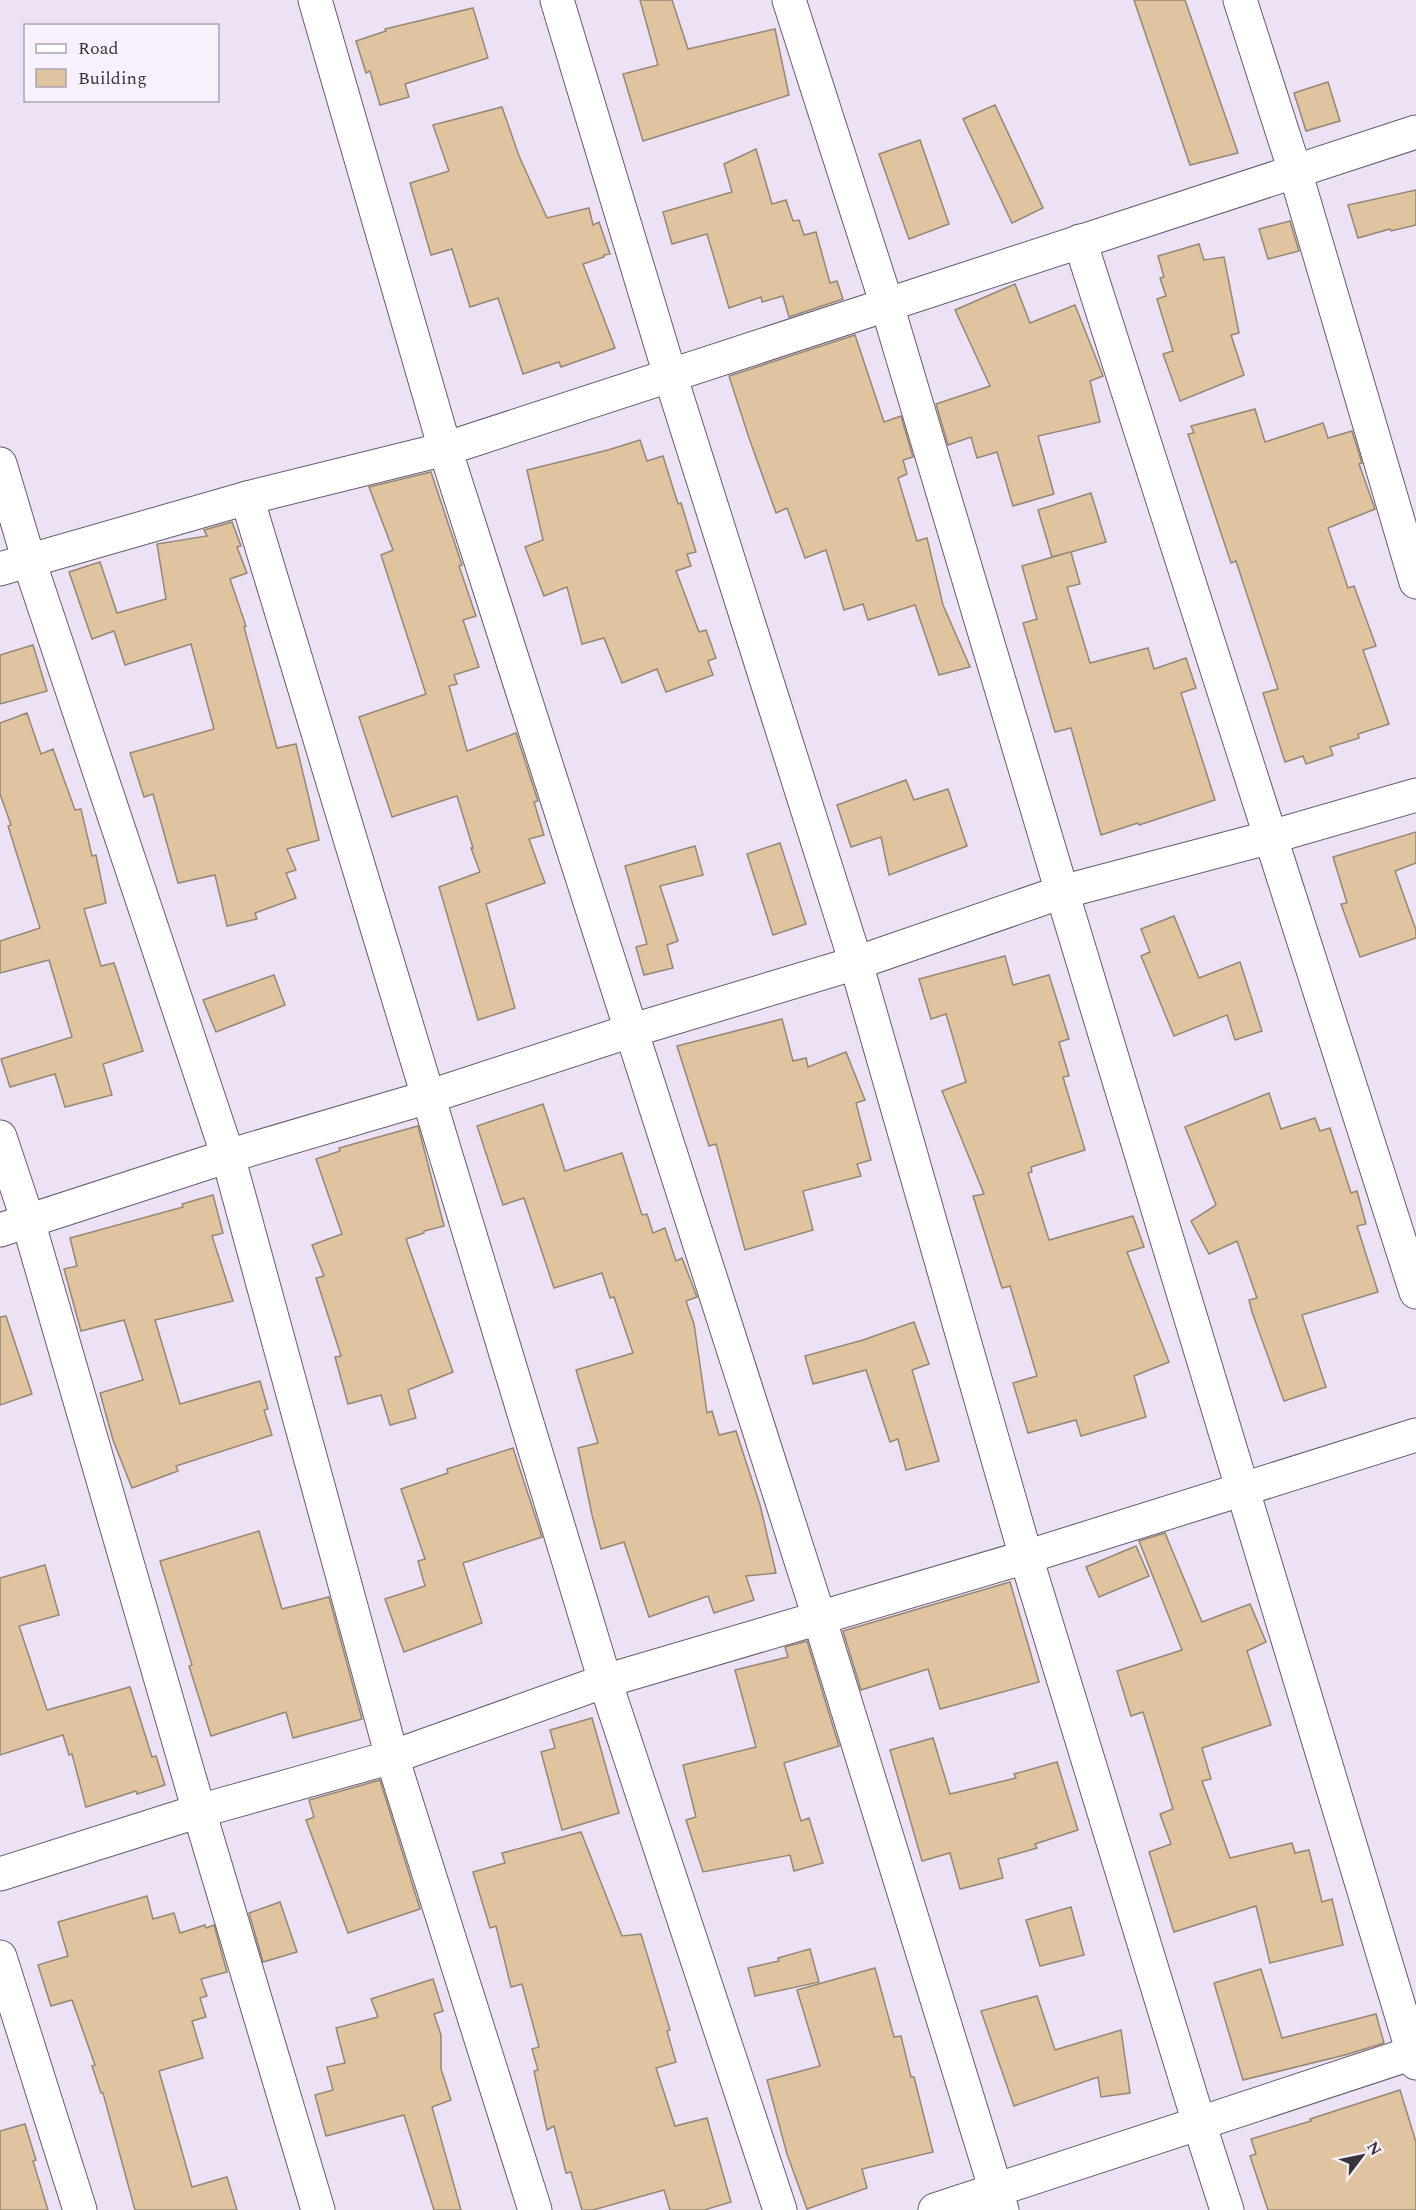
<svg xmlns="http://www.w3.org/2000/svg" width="1416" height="2210" font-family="Spectral,serif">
	<rect width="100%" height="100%" fill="#ede1f6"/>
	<g fill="#e0c4a0" stroke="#958775" stroke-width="1.5">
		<polygon points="640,0 672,0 688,49 775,29 789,95 643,141 623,74 658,65"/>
		<polygon points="1134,0 1185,0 1238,153 1190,165"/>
		<polygon points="473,8 488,58 405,84 409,97 380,105 370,71 366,73 356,41 386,31 385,29"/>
		<polygon points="1328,82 1340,121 1306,131 1294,93"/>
		<polygon points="995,105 1043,208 1012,223 963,119"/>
		<polygon points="502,107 519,156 547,218 589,208 593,225 599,222 610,254 604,255 604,257 583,264 615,348 561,367 559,362 523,374 498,298 470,307 452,249 431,255 410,183 449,171 433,125"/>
		<polygon points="920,140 949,224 909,239 879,154"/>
		<polygon points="756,149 772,204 786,200 793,221 799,220 804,235 816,232 830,283 837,281 843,299 789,317 783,296 762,302 761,297 729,308 707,234 672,244 663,212 732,192 724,164"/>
		<polygon points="1416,190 1416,225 1391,231 1390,229 1358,238 1348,205"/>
		<polygon points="1290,221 1299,251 1268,259 1259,229"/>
		<polygon points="1199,244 1204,260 1224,257 1239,333 1231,335 1244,375 1180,401 1163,354 1173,351 1157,299 1166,296 1160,278 1164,277 1158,256"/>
		<polygon points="1015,284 1030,323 1075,305 1103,376 1090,381 1100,422 1038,436 1054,494 1013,506 997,452 977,458 971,437 948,445 936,404 990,386 955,310"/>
		<polygon points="855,335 884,422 901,416 913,457 903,460 907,474 898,478 917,541 927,538 943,605 970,667 939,675 915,605 868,620 863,604 844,610 826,550 805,558 787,508 776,513 749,438 729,376"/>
		<polygon points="1255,409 1265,442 1323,423 1328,438 1352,431 1362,463 1359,464 1375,509 1328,528 1348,588 1354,586 1376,646 1363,650 1389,724 1358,734 1359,738 1330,747 1333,755 1306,764 1303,756 1285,762 1263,693 1278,689 1236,561 1231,563 1188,434 1194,433 1191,426"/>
		<polygon points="640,440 647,461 663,456 678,504 681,503 696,552 687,554 691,566 676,571 699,632 706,630 716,658 708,661 713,675 666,692 657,669 622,683 604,638 582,644 567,587 544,596 525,547 543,540 527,470 608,450"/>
		<polygon points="431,472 462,565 459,566 476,616 463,620 479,667 454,675 457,684 449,686 467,751 516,733 538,801 534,802 544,835 529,839 545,883 486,904 515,1008 478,1020 439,887 480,872 471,848 473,848 457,796 392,817 359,717 426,694 381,555 393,550 369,487"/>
		<polygon points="1091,493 1106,542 1071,552 1080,584 1067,587 1090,663 1148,648 1154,669 1186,658 1196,688 1181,693 1215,800 1139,825 1138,823 1101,835 1071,728 1055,732 1023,623 1037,619 1022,566 1070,552 1052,557 1038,510"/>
		<polygon points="232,522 241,546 237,547 247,573 230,579 246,626 244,627 277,748 296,744 319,840 287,849 296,870 286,873 296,898 255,913 257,919 227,926 215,875 178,883 153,794 144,797 130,753 214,729 191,644 125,665 114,631 92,639 69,572 100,562 117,613 166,599 157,544 207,536 204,530"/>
		<polygon points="33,645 47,691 0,704 0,655"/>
		<polygon points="27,713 41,754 53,749 75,810 81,809 92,856 96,855 106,903 84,909 101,966 114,963 143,1051 103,1064 112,1095 65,1107 55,1074 10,1087 1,1059 72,1037 49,960 0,973 0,941 40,928 8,826 11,825 0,794 0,723"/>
		<polygon points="906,780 914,800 948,789 967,846 889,875 881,837 851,847 837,805"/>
		<polygon points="1416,832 1416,863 1395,871 1416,930 1416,938 1360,957 1341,904 1347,903 1333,857"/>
		<polygon points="780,843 806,924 773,935 747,854"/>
		<polygon points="695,846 703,875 660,886 678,941 667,945 673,968 644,975 636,947 647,944 625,866"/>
		<polygon points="1174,916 1199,978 1240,962 1262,1031 1235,1040 1227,1015 1174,1036 1141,956 1150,952 1141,929"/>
		<polygon points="1005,956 1013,985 1049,975 1069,1039 1059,1042 1069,1076 1063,1077 1085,1150 1031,1167 1032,1172 1028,1173 1049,1240 1133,1216 1144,1247 1127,1252 1169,1362 1134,1376 1146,1417 1081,1436 1076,1420 1028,1433 1013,1383 1037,1376 1010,1286 1002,1288 973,1196 984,1194 942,1091 966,1082 946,1014 931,1019 919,979"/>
		<polygon points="274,975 285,1005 216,1032 203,1000"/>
		<polygon points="782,1019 793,1061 806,1058 808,1067 846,1052 865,1100 856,1103 871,1160 857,1164 861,1176 803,1191 813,1230 745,1250 716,1144 709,1146 677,1046"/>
		<polygon points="1269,1093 1281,1129 1315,1118 1320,1131 1330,1128 1351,1193 1357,1191 1366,1224 1357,1226 1378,1292 1302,1315 1326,1387 1284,1401 1252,1312 1249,1300 1257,1298 1237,1241 1209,1254 1191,1221 1216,1205 1185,1127"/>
		<polygon points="543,1104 565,1171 622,1153 642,1215 647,1214 653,1233 665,1228 676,1261 682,1258 697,1297 686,1301 694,1324 707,1413 712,1411 719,1435 736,1431 760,1505 776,1573 746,1576 754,1600 714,1613 708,1596 649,1617 624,1542 601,1549 592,1515 578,1448 598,1443 576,1370 633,1353 614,1297 610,1298 602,1273 554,1288 524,1198 503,1205 477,1126"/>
		<polygon points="418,1126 444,1226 424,1231 424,1233 406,1239 453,1372 408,1390 416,1418 390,1425 381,1395 348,1404 335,1357 341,1356 316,1278 324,1276 312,1245 342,1234 316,1159 340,1151 339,1148"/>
		<polygon points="213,1195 223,1233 212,1236 233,1301 155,1320 180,1404 260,1381 268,1409 264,1410 272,1435 176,1466 178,1471 132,1488 113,1440 100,1393 143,1380 124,1320 81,1331 64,1269 77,1266 70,1238 183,1207 182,1204"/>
		<polygon points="6,1316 32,1394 0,1405 0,1317"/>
		<polygon points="914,1322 929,1364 912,1370 939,1461 906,1470 898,1439 890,1442 866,1370 813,1384 805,1356 863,1340"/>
		<polygon points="513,1448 542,1537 463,1563 482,1623 404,1652 385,1599 425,1586 418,1561 425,1559 401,1489 448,1473 447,1469"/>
		<polygon points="259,1531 282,1609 329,1597 362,1719 293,1738 286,1712 211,1736 189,1666 192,1665 160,1561"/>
		<polygon points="1165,1533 1202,1622 1250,1604 1266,1642 1247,1651 1271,1725 1202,1748 1211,1779 1202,1781 1230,1858 1292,1843 1295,1853 1309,1850 1322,1902 1332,1899 1343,1945 1270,1963 1256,1906 1174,1932 1149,1852 1171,1844 1160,1814 1173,1809 1143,1712 1131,1716 1117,1671 1182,1650 1139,1541"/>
		<polygon points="1136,1546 1149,1576 1099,1597 1086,1567"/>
		<polygon points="45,1565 59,1615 19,1626 47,1710 130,1687 152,1757 156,1756 165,1785 137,1794 136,1791 86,1807 72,1754 69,1755 63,1735 0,1755 0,1578"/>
		<polygon points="1010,1582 1039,1682 940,1709 928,1669 861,1690 843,1631"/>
		<polygon points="807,1641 839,1746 784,1763 801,1821 809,1818 823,1863 794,1871 790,1855 703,1872 686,1820 696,1817 683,1765 756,1747 735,1670 788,1657 785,1647"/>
		<polygon points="592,1718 619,1813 562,1830 541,1752 555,1748 550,1730"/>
		<polygon points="933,1738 950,1794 1016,1778 1014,1774 1057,1762 1078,1830 1035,1844 1037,1848 998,1859 1003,1878 960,1889 950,1853 922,1861 890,1750"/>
		<polygon points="380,1780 420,1909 348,1933 306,1820 314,1817 309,1800"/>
		<polygon points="581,1832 622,1936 641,1934 670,2030 667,2031 676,2062 656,2068 675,2126 707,2118 731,2202 704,2210 670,2210 664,2190 593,2210 582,2210 571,2172 566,2173 554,2126 547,2130 534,2071 538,2070 532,2049 539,2047 522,1984 511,1987 496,1926 490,1928 473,1872 505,1863 502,1853"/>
		<polygon points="147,1896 153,1919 174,1913 180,1933 205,1925 206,1928 214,1925 227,1972 201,1979 207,1996 200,1998 206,2017 192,2021 203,2058 159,2071 192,2187 227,2177 237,2210 135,2210 103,2093 101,2093 92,2066 95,2065 72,2000 51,2006 38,1965 68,1956 58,1922"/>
		<polygon points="280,1902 297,1952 263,1962 249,1913"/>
		<polygon points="1071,1907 1084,1955 1040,1966 1026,1920"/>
		<polygon points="810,1949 819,1982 755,1996 748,1968 779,1961 778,1958"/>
		<polygon points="875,1968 894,2037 901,2036 911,2077 914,2077 933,2152 862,2169 867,2188 807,2209 787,2154 767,2080 820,2066 797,1990"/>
		<polygon points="1261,1969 1282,2038 1376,2014 1384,2043 1345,2055 1243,2080 1214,1983"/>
		<polygon points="433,1979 443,2011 434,2014 441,2035 441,2069 451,2100 432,2107 461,2210 434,2210 404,2115 326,2136 315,2095 333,2090 327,2067 345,2063 336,2028 378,2017 371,1999"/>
		<polygon points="1037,1996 1055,2050 1121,2030 1130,2093 1101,2097 1098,2077 1014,2106 981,2011"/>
		<polygon points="1400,2090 1416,2142 1416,2210 1268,2210 1250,2156 1256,2154 1251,2139 1311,2121 1310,2119"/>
		<polygon points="25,2124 36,2160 33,2161 48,2210 0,2210 0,2131"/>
	</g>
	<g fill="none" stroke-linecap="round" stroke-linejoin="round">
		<g stroke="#675c6e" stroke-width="35">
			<g id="minor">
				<polyline points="315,0 445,449 819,1617 1002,2210"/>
				<polyline points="557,0 670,375 856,963 1026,1557 1199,2123 1227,2210"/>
				<polyline points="789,0 887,305 1062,892 1416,2063"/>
				<polyline points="1240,0 1295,171 1416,582"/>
				<polyline points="1080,241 1416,1292"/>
				<polyline points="0,464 29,561 228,1156 392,1757 535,2210"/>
				<polyline points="247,498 605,1681 780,2210"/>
				<polyline points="0,569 247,498 445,449 1416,132"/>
				<polyline points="0,1137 28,1221 199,1811 318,2210"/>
				<polyline points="0,1230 228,1156 428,1097 630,1031 856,963 1062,892 1271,837 1416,795"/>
				<polyline points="0,1874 199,1811 392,1757 605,1681 1026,1557 1416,1435"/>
				<polyline points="0,1957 80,2210"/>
				<polyline points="935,2210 1416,2052"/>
			</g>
		</g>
		<use href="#minor" stroke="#fff" stroke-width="33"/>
	</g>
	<rect x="24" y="24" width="195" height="78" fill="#f8f0fd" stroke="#aca5b0" stroke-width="1.5"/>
	<rect x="36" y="44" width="30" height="9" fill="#ffffff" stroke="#aca5b0" stroke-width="1.5"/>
	<text x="78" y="54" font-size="18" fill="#39343c">Road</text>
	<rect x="36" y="69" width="30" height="18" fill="#e0c4a0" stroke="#aca5b0" stroke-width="1.5"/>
	<text x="78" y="84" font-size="18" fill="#39343c">Building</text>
	<g transform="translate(1362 2156) rotate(58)" stroke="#f8f0fd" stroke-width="4.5" paint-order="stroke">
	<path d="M0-4.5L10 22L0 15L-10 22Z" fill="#39343c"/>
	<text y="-9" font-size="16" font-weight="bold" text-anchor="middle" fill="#39343c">N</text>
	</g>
</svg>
